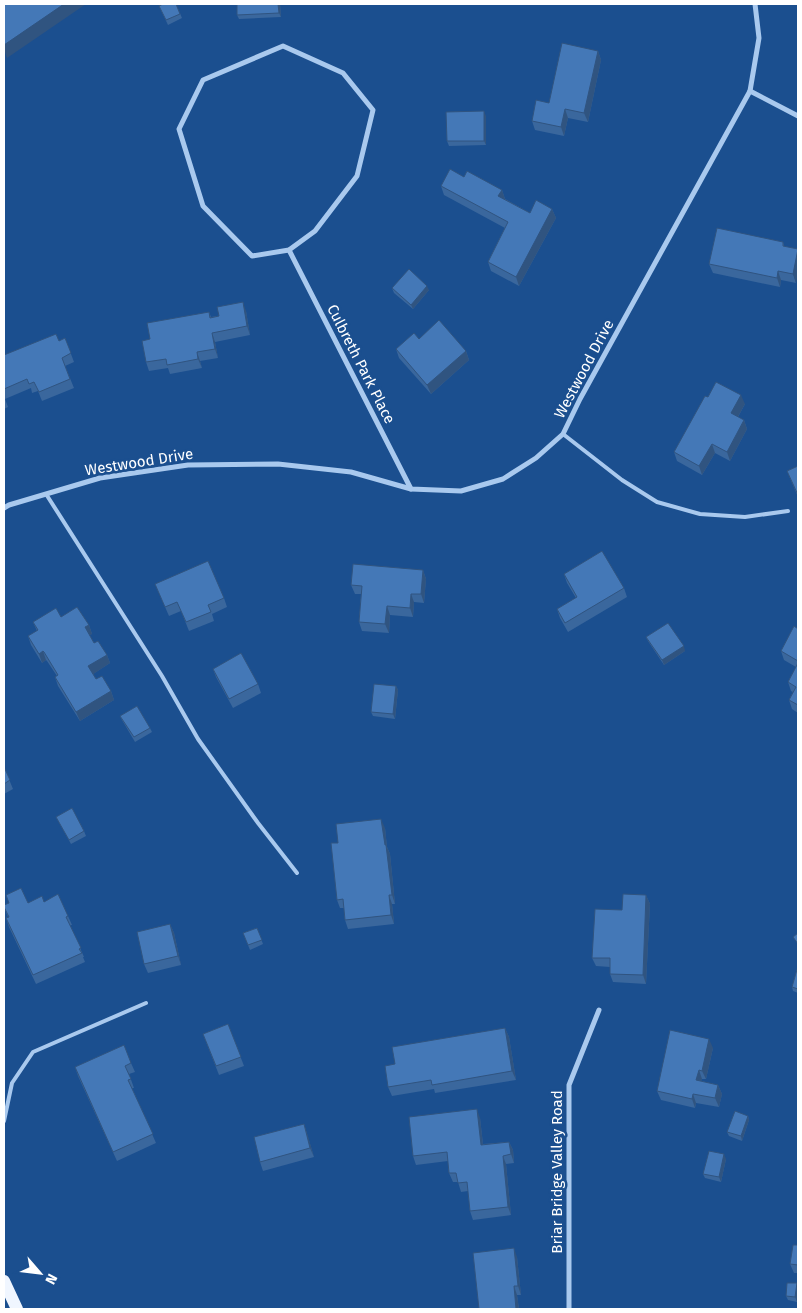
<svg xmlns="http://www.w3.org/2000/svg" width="802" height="1313" font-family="'Fira Sans',sans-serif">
	<rect width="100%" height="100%" fill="#1b4f8f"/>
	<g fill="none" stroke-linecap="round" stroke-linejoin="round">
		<g stroke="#a9c9ee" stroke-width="4">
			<polyline points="563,434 622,480 657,502 700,514 745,517 788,511"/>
			<polyline points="46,494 162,676 198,739 258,823 297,873"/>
			<polyline points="4,1121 12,1083 33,1052 146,1003"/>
		</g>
		<g stroke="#a9c9ee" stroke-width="5">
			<polygon points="283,46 343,73 373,110 357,176 315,231 289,250 252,256 203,206 179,129 203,80"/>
			<polyline points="750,91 798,116"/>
			<polyline points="289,250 411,489"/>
			<polyline points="4,508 9,505 100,478 188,465 278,464 351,472 411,489 461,491 503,479 536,458 563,434 580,399 750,91 759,38 755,4"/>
			<polyline points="569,1309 569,1085 599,1010"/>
		</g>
		<polyline stroke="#f0f6ff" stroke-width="12" points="4,1281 17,1309"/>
	</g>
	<g fill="#3a679d">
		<polygon points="176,4 182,18 168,25 159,6"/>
		<polygon points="237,4 280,4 281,17 239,19 237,15"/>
		<polygon points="598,51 601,60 588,122 568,118 564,136 535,130 532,121"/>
		<polygon points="486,116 486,145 449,146 447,141"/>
		<polygon points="464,177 502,190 505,199 530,213 552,209 556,218 519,286 491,271 488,262 505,228 444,195 441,186"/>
		<polygon points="783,242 796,283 781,280 780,287 713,273 709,264"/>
		<polygon points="392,288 429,290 413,309 394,293"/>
		<polygon points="246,311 250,335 215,342 218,358 200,361 202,368 170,374 168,368 149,371 146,362 150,339 209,312 211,317"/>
		<polygon points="65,338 74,362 65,366 74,388 42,401 38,391 32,393 31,388 5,399 8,407 4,409 4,355 59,341"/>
		<polygon points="419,339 466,351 469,360 431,394 399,358 396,349"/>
		<polygon points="708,397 745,404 738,417 744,420 747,429 730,461 715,453 702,475 677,461 674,452"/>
		<polygon points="798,466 798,497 787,471"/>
		<polygon points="423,570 426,579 424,603 414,602 413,617 390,615 389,633 362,631 359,622 361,594 355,594 351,585"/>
		<polygon points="564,574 624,588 627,597 568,632 560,618 557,609 576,598 567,583"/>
		<polygon points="155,584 224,598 227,607 212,614 214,621 189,631 181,611 169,616"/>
		<polygon points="61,617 89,625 92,634 89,635 94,643 107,655 110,663 93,674 96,679 111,691 114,700 80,721 58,686 55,677 57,676 47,661 46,660 42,663 31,645 28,636 37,631 33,622"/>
		<polygon points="798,629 798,713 792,709 789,700 793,692 791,691 788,682 796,667 784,660 781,651"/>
		<polygon points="646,637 685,651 664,665 648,641"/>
		<polygon points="213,669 258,684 261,693 233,708 216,677"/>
		<polygon points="396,686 398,690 395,719 373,716 371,712"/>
		<polygon points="120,716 150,728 152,732 135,742 122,720"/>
		<polygon points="4,767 13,789 4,794 5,796 4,797"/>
		<polygon points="56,817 84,831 86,836 71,844"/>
		<polygon points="385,828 387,847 390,854 395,904 392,904 394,924 348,929 345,920 344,908 340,908 337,900 338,843"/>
		<polygon points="6,895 28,903 44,902 68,916 72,925 70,925 84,957 83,957 85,962 36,984 9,927 6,918 8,917 4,907 9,903"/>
		<polygon points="646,895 650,904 646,984 613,982 610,974 610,967 596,966 592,958 622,910"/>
		<polygon points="170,924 174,933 181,965 148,973 144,964"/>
		<polygon points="257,928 263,944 250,950 243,933"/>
		<polygon points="798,966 798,993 793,991 792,987"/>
		<polygon points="228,1024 244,1066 219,1075 203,1034"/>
		<polygon points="505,1028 509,1037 516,1080 435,1093 434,1089 392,1096 388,1087 395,1064"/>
		<polygon points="713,1048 706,1079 702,1079 701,1081 718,1085 722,1094 719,1107 696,1103 695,1108 661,1100 657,1091"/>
		<polygon points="131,1063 135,1072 129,1074 134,1088 132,1088 156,1143 117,1161 78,1076 75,1067"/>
		<polygon points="748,1116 749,1120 742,1141 729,1136 727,1132"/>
		<polygon points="480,1118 483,1144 509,1142 513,1150 514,1163 506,1164 511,1215 473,1220 470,1211 468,1191 461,1192 458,1182 453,1182 449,1173 448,1161 416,1165 413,1156"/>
		<polygon points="304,1124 314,1157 263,1171 260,1162"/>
		<polygon points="726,1159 721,1182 705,1178 703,1174"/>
		<polygon points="798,1245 798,1273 794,1273 790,1264"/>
		<polygon points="517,1257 521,1295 517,1295 519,1309 479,1309"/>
		<polygon points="798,1288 797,1302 788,1300 786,1296"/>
	</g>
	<g fill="#305480">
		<polygon points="64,4 86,4 7,58 4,49 4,45"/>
		<polygon points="278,4 280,4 281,17 279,13"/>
		<polygon points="598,51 601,60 588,122 584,113"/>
		<polygon points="565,109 568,118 564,136 561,127"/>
		<polygon points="484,111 486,116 486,145 484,141"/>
		<polygon points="502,190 505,199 502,205 498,196"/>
		<polygon points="552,209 556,218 519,286 516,277"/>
		<polygon points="798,249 798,273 796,283 793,274"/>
		<polygon points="778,271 781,280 780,287 777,278"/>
		<polygon points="427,286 429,290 413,309 411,305"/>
		<polygon points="243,302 246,311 250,335 247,326"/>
		<polygon points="212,333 215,342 218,358 215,349"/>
		<polygon points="466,351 469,360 431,394 427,385"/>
		<polygon points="197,352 200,361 202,368 198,359"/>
		<polygon points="741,395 745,404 735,422 731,413"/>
		<polygon points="744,420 747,429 730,461 727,452"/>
		<polygon points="712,444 715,453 702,475 699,466"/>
		<polygon points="423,570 426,579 424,603 421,594"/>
		<polygon points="411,594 414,602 413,617 410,608"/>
		<polygon points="387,606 390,615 389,633 385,624"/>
		<polygon points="89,625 92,634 88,636 85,627"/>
		<polygon points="684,646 685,651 664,665 662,660"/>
		<polygon points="43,651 46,660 42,663 39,654"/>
		<polygon points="107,655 110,663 92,675 88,666"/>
		<polygon points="396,686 398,690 395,719 393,714"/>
		<polygon points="111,691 114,700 80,721 76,712"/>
		<polygon points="381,819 385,828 387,847 390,854 395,904 392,895"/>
		<polygon points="389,895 392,904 394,924 391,915"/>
		<polygon points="646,895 650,904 646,984 643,975"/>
		<polygon points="170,924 174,933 181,965 178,956"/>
		<polygon points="505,1028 509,1037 516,1080 512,1071"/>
		<polygon points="709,1039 713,1048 706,1079 702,1071"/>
		<polygon points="699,1070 702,1079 700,1089 696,1080"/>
		<polygon points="718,1085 722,1094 719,1107 715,1098"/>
		<polygon points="693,1094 696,1103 695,1108 692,1099"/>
		<polygon points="477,1109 480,1118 484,1154 481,1145"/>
		<polygon points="748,1116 749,1120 742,1141 741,1136"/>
		<polygon points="304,1124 307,1133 314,1157 310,1148"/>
		<polygon points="509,1142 513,1150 514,1163 511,1154"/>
		<polygon points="724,1154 726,1159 721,1182 719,1177"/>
		<polygon points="503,1156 506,1164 511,1215 508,1207"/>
		<polygon points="514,1248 517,1257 521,1295 518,1286"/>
		<polygon points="797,1283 798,1288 797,1302 795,1297"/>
		<polygon points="514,1286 517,1295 519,1309 516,1309"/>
	</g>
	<g fill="#4478b7" stroke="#305480">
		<polygon points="4,4 64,4 4,45"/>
		<polygon points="163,4 176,4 180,14 166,20 159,6"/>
		<polygon points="237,4 278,4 279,13 237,15"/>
		<polygon points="562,43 598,51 584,113 565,109 561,127 532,121 536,100 549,103"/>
		<polygon points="484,111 484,141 447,141 446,112"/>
		<polygon points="450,169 464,177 467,171 502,190 498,196 530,213 536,200 552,209 516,277 488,262 508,222 441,186"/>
		<polygon points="717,228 783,242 783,246 798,249 793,274 778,271 777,278 709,264"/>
		<polygon points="409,269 427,286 411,305 392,288"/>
		<polygon points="243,302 247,326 212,333 215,349 197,352 198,359 167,365 166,359 146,362 142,341 150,339 147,323 209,312 210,318 219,316 217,307"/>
		<polygon points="439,320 466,351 427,385 396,349 414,333 419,339"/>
		<polygon points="56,334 59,341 65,338 71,353 62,358 70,379 39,392 34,382 29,384 27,379 4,389 4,355"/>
		<polygon points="716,382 741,395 731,413 744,420 727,452 712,444 699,466 674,452 705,396 708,397"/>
		<polygon points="798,466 798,495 787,471"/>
		<polygon points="602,551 624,588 565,623 557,609 577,597 564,574"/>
		<polygon points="208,561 224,598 208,605 211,612 186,622 177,602 165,607 155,584"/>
		<polygon points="353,564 423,570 421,594 411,594 410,608 387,606 385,624 359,622 362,586 351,585"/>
		<polygon points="77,607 89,625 85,627 94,643 98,641 107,655 88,666 96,679 102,676 111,691 76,712 55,677 58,675 44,652 43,651 39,654 28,636 38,630 33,622 56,608 61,617"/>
		<polygon points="668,623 684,646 662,660 646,637"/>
		<polygon points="794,626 798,629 798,661 781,651"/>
		<polygon points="241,653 258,684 229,699 213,669"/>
		<polygon points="798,663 798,705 789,700 796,687 788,682"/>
		<polygon points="374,684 396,686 393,714 371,712"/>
		<polygon points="137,706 150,728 134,737 120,716"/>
		<polygon points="4,767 10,780 4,784"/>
		<polygon points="72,808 84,831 69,840 56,817"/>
		<polygon points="381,819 385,845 386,845 392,895 389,895 391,915 345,920 343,899 337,900 331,843 338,843 336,824"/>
		<polygon points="21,888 28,903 42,896 44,902 58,894 68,916 66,917 81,948 79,949 82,953 33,975 6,918 9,917 4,907 4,905 9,903 6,895"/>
		<polygon points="623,894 646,895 643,975 610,974 610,958 592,958 595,909 622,910"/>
		<polygon points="170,924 178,956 144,964 137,932"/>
		<polygon points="257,928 262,940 248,945 243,933"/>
		<polygon points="798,933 798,944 793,937"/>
		<polygon points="798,966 798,989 792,987"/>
		<polygon points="228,1024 241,1057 216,1066 203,1034"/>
		<polygon points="505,1028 512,1071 432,1085 431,1080 388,1087 385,1066 395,1064 392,1047"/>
		<polygon points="670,1030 709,1039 702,1071 699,1070 696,1080 718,1085 715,1098 693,1094 692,1099 657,1091"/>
		<polygon points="124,1045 131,1063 125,1066 131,1079 128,1080 153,1134 113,1152 75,1067"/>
		<polygon points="477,1109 481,1145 509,1142 511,1154 503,1156 508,1207 470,1211 467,1182 458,1183 456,1173 449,1173 447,1152 413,1156 409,1117"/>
		<polygon points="735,1111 748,1116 741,1136 727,1132"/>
		<polygon points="304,1124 310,1148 260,1162 254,1137"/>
		<polygon points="709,1151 724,1154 719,1177 703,1174"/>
		<polygon points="793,1245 798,1245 798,1265 790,1264"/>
		<polygon points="514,1248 518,1286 514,1286 516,1309 479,1309 473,1253"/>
		<polygon points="787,1283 797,1283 795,1297 786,1296"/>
	</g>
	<g text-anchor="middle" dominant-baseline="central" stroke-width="5" stroke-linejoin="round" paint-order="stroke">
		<g font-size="15" fill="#fff" stroke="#1b4f8f">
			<text transform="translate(361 364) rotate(63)">Culbreth Park Place</text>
			<text transform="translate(584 369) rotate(-62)">Westwood Drive</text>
			<text transform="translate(139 462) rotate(-9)">Westwood Drive</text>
			<text transform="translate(557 1172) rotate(-90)">Briar Bridge Valley Road</text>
		</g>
	</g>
	<rect width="802" height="1313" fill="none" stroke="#ffffff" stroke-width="10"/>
	<g transform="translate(40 1273) rotate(118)" stroke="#1b4f8f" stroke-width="4" paint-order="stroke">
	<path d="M0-4L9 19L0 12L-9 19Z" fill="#ffffff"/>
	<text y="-8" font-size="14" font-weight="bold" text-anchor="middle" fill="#ffffff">N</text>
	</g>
</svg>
